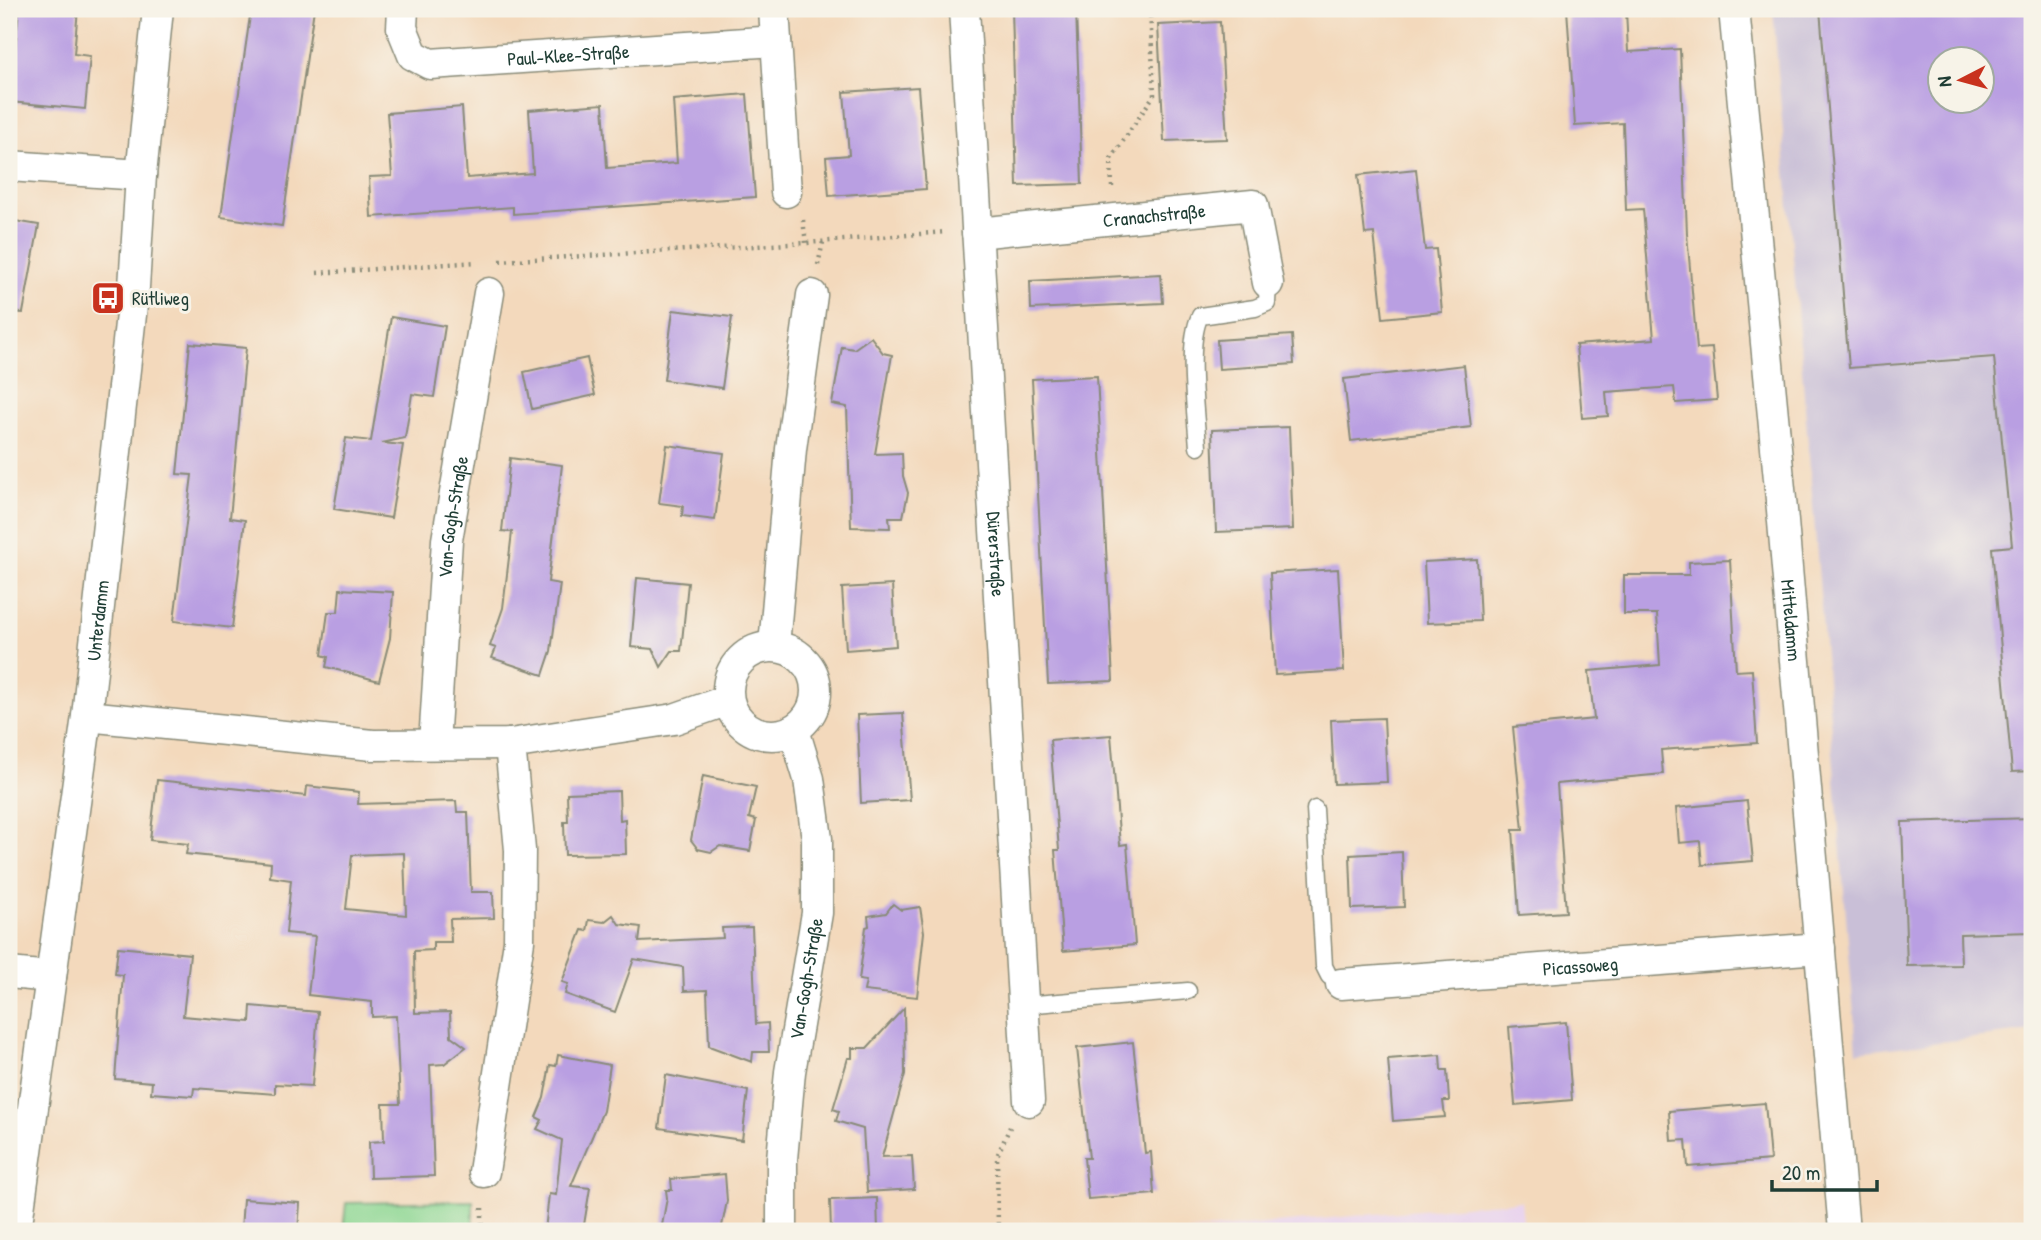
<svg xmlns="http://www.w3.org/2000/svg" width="2041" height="1240" font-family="'Patrick Hand',sans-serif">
	<rect width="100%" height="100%" fill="#f7f3e8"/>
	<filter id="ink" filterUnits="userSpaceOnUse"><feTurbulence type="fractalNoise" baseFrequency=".0143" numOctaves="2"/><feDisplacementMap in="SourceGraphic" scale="14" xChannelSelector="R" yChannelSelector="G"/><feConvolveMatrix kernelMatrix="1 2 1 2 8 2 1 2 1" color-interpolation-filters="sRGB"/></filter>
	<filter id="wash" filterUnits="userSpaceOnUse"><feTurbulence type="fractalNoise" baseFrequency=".00686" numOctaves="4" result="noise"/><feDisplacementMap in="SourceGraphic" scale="28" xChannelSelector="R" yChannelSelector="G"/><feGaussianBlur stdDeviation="1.57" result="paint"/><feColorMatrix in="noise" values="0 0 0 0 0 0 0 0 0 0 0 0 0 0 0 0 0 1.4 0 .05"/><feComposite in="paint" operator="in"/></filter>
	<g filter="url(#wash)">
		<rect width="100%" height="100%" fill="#f3d9bc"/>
		<polygon fill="#e8d2ee" points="1521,1201 1524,1231 1186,1231"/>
		<path fill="#c9bfd7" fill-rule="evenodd" d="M1773 9H2032V1031L1857 1052ZM1940 60H1982V102H1940Z"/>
		<polygon fill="#8dd793" stroke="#568a64" stroke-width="2" points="473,1201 473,1231 343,1231 346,1203"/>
		<g id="blocks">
			<g fill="#b99fe2" fill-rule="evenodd">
				<polygon points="19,9 78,9 74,54 90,56 85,109 10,102"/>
				<polygon points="251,9 314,9 282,226 221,217"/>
				<polygon points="1012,9 1076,9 1082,184 1017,186"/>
				<polygon points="1567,9 1626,9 1628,52 1680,49 1687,234 1697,349 1712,348 1717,400 1676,403 1674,387 1606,392 1608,416 1582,418 1576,345 1654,339 1643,209 1626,210 1623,123 1575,126"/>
				<path d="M1820 9H2032V771L2012 772 1992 548 2012 546 1994 357 1849 368ZM1940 60H1982V102H1940Z"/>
				<polygon points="1220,22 1227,139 1164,141 1158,25"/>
				<polygon points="918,87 926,189 829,196 826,157 849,155 844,92"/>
				<polygon points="747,94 755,197 513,214 513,207 371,217 369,177 392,176 387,113 462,107 467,178 533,173 529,110 603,104 607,168 677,163 673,100"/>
				<polygon points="1416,169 1425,250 1436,249 1442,312 1383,318 1374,233 1365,234 1358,175"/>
				<polygon points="9,220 39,225 23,313 9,312"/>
				<polygon points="1161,274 1163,303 1031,309 1030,281"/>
				<polygon points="673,310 732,317 722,388 664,380"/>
				<polygon points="391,317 445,326 434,397 412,394 405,438 382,443 403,445 391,518 334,509 346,438 371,441"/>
				<polygon points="1292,335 1294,364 1219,369 1217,340"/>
				<polygon points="871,337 883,353 892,355 875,454 902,453 903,476 908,493 903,517 889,517 890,528 851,527 847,407 832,404 842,347 854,349"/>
				<polygon points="190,343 246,348 230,518 245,520 232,628 174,621 192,475 177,474"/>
				<polygon points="587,358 595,395 532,409 524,372"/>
				<polygon points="1464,365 1471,427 1351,441 1344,379"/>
				<polygon points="1097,376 1113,681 1048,684 1032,379"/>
				<polygon points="1289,427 1293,529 1216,532 1212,430"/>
				<polygon points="667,445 724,453 715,520 682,516 683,506 659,503"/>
				<polygon points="510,458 562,465 548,582 560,584 551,651 543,675 492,658 496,648 490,646 503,608 512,532 502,531"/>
				<polygon points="1477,559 1480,621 1427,623 1424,562"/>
				<polygon points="1730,560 1736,671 1752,670 1757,743 1661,750 1663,774 1557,784 1566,912 1519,915 1513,830 1523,830 1513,727 1594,719 1589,671 1660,665 1657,614 1624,614 1624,575 1689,575 1689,562"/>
				<polygon points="1338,569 1344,671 1275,675 1270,573"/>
				<polygon points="637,578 688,583 681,651 672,651 661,667 653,649 631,647"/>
				<polygon points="892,585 896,646 846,650 842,588"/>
				<polygon points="340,589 393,592 390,638 379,681 326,667 328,657 322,655 328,612 338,612"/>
				<polygon points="903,713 910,800 861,803 857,715"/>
				<polygon points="1384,718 1387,782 1334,784 1331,720"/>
				<polygon points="1111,735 1120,845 1127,844 1135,945 1063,951 1055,850 1059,850 1050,740"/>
				<polygon points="703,776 756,787 749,818 756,820 750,851 720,846 711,852 698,849 691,840"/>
				<path d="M157 780 306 796 307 786 359 792 358 804 456 801 457 812H468L471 892H493L494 918 450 919 451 942H433V950L414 951 415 1013 450 1012 451 1036 466 1047 444 1064 430 1065 434 1176 370 1178 369 1142 384 1141 383 1104H400L396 1016 372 1017V1002L308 995 315 936 286 933 291 880 270 877 271 863 186 854 188 844 150 840ZM404 853 406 915 346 909 352 855Z"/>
				<polygon points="619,791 620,820 625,819 626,854 565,855 564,822 568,822 567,793"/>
				<polygon points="1747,801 1753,861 1702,865 1700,841 1679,843 1676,808"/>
				<polygon points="2032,818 2032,932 1960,934 1961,965 1907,966 1902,822"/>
				<polygon points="1402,852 1404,907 1352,909 1350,855"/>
				<polygon points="893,904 901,910 920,907 924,932 917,997 864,991 866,981 859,980 866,927 869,926 868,916 886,913"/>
				<polygon points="613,915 619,924 641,927 639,942 723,938 722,928 752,927 756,1024 768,1023 769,1052 753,1052 752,1062 709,1046 707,990 684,991 683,967 634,959 615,1012 565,994 568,984 562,982 582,930 587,931 589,920 604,922"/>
				<polygon points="118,947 190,954 183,1016 250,1022 251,1006 318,1012 312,1086 275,1084 275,1094 194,1088 193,1096 151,1093 152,1082 115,1079 123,975 115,974"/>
				<polygon points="904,1008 905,1074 882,1157 912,1156 914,1189 867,1192 863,1129 836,1121 839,1111 833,1109 848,1058 852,1058 852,1048 867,1048"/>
				<polygon points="1566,1022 1572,1100 1515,1105 1509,1027"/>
				<polygon points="1133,1042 1145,1153 1151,1152 1154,1194 1088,1199 1084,1158 1089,1158 1077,1048"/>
				<polygon points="558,1055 610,1065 603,1111 571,1186 590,1188 583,1231 545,1231 549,1194 556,1195 562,1140 537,1129 542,1120 536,1117 544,1098 550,1065 556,1066"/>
				<polygon points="1440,1055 1441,1070 1447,1070 1449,1101 1443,1101 1445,1117 1393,1121 1388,1059"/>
				<polygon points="666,1075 748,1091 742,1140 659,1128"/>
				<polygon points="1765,1103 1770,1160 1688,1167 1686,1140 1671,1141 1669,1111"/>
				<polygon points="725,1174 727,1201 721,1231 661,1231 667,1198 666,1190 672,1190 671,1179"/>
				<polygon points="877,1198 878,1231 831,1231 830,1200"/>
				<polygon points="243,1199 300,1203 298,1231 241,1231"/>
			</g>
		</g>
	</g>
	<g filter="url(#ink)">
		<use href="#blocks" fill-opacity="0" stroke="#898b78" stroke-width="2"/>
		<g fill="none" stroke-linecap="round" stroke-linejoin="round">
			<g stroke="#898b78" stroke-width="19">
				<g id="service">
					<path d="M1198 447C1196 415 1186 343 1200 316L1255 308 1267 303 1268 283"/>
					<polyline points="1315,809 1324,966 1329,976 1341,984"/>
					<polyline points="1024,1005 1188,991"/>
				</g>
			</g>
			<g stroke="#898b78" stroke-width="33">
				<g id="minor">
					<path id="s1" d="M403 9 402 28 413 55 430 64 776 41"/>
					<polyline points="774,9 786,192"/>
					<path id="s2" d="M964 9 1029 1101"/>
					<path id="s3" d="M1734 9 1782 510 1844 1231"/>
					<polyline points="9,166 141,175"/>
					<path id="s4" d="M977 233 1253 205 1268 283"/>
					<polyline points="774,646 791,449 812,295"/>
					<circle cx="772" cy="691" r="44"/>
					<polyline points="87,716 373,745 510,744 674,719 728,700"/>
					<path id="s5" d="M434 744 447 540 489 293"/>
					<polyline points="9,973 51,977"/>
					<path id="s6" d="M1341 984 1820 948"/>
					<polyline points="484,1172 519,941 520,850 510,744"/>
					<path id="s7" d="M16 1231 87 716 134 287 141 175 158 9"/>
					<path id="s8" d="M782 1231V1159L790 1072 817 913V839L809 779 794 730"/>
				</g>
			</g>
			<g stroke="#898b78" stroke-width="4.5" stroke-dasharray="2 5" stroke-linecap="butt">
				<polyline points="1112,187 1111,159 1154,95 1150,9"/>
				<polyline points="803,220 806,243"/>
				<polyline points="500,261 806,243 945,232"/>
				<polyline points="818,265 823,242"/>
				<polyline points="317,273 477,262"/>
				<polyline points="482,1231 482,1204"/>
				<polyline points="998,1231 997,1156 1010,1127"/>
			</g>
			<use href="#service" stroke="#fff" stroke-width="16"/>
			<use href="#minor" stroke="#fff" stroke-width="30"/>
		</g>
	</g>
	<defs>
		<g id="bus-square" transform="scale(1.75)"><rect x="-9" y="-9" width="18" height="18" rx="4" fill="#c8321e" stroke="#f7f3e8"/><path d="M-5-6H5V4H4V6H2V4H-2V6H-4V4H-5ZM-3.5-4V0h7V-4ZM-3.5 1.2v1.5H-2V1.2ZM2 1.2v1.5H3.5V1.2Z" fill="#fff"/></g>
	</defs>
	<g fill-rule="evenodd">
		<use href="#bus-square" x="108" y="298"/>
	</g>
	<g text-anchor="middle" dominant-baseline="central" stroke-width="6" stroke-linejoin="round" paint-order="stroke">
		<g font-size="19" fill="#1f3d34" stroke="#f7f3e8">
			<text stroke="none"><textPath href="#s1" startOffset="206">Paul-Klee-Straße</textPath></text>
			<text stroke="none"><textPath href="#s4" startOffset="178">Cranachstraße</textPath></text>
			<text stroke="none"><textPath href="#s5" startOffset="228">Van-Gogh-Straße</textPath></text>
			<text stroke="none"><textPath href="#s2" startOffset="546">Dürerstraße</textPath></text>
			<text stroke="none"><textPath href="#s3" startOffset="614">Mitteldamm</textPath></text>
			<text stroke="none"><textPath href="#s7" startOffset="616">Unterdamm</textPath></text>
			<text stroke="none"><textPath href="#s6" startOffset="240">Picassoweg</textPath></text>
			<text stroke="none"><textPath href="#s8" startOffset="254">Van-Gogh-Straße</textPath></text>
		</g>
		<g font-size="19" fill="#1f3d34" stroke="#f7f3e8" text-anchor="start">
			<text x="132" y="298">Rütliweg</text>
		</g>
	</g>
	<rect width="2041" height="1240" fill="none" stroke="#f7f3e8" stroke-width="35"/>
	<g transform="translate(1961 80) rotate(264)"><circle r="33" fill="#f7f3e8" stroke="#a1aaa0" stroke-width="2"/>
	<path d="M0-5L12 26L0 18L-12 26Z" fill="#c8321e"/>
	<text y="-10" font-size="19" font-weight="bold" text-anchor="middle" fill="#1f3d34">N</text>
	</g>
	<path d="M1772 1180v10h105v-10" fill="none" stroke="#1f3d34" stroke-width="3.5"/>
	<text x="1782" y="1180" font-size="21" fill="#1f3d34" stroke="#f7f3e8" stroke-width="5" paint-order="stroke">20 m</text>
</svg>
